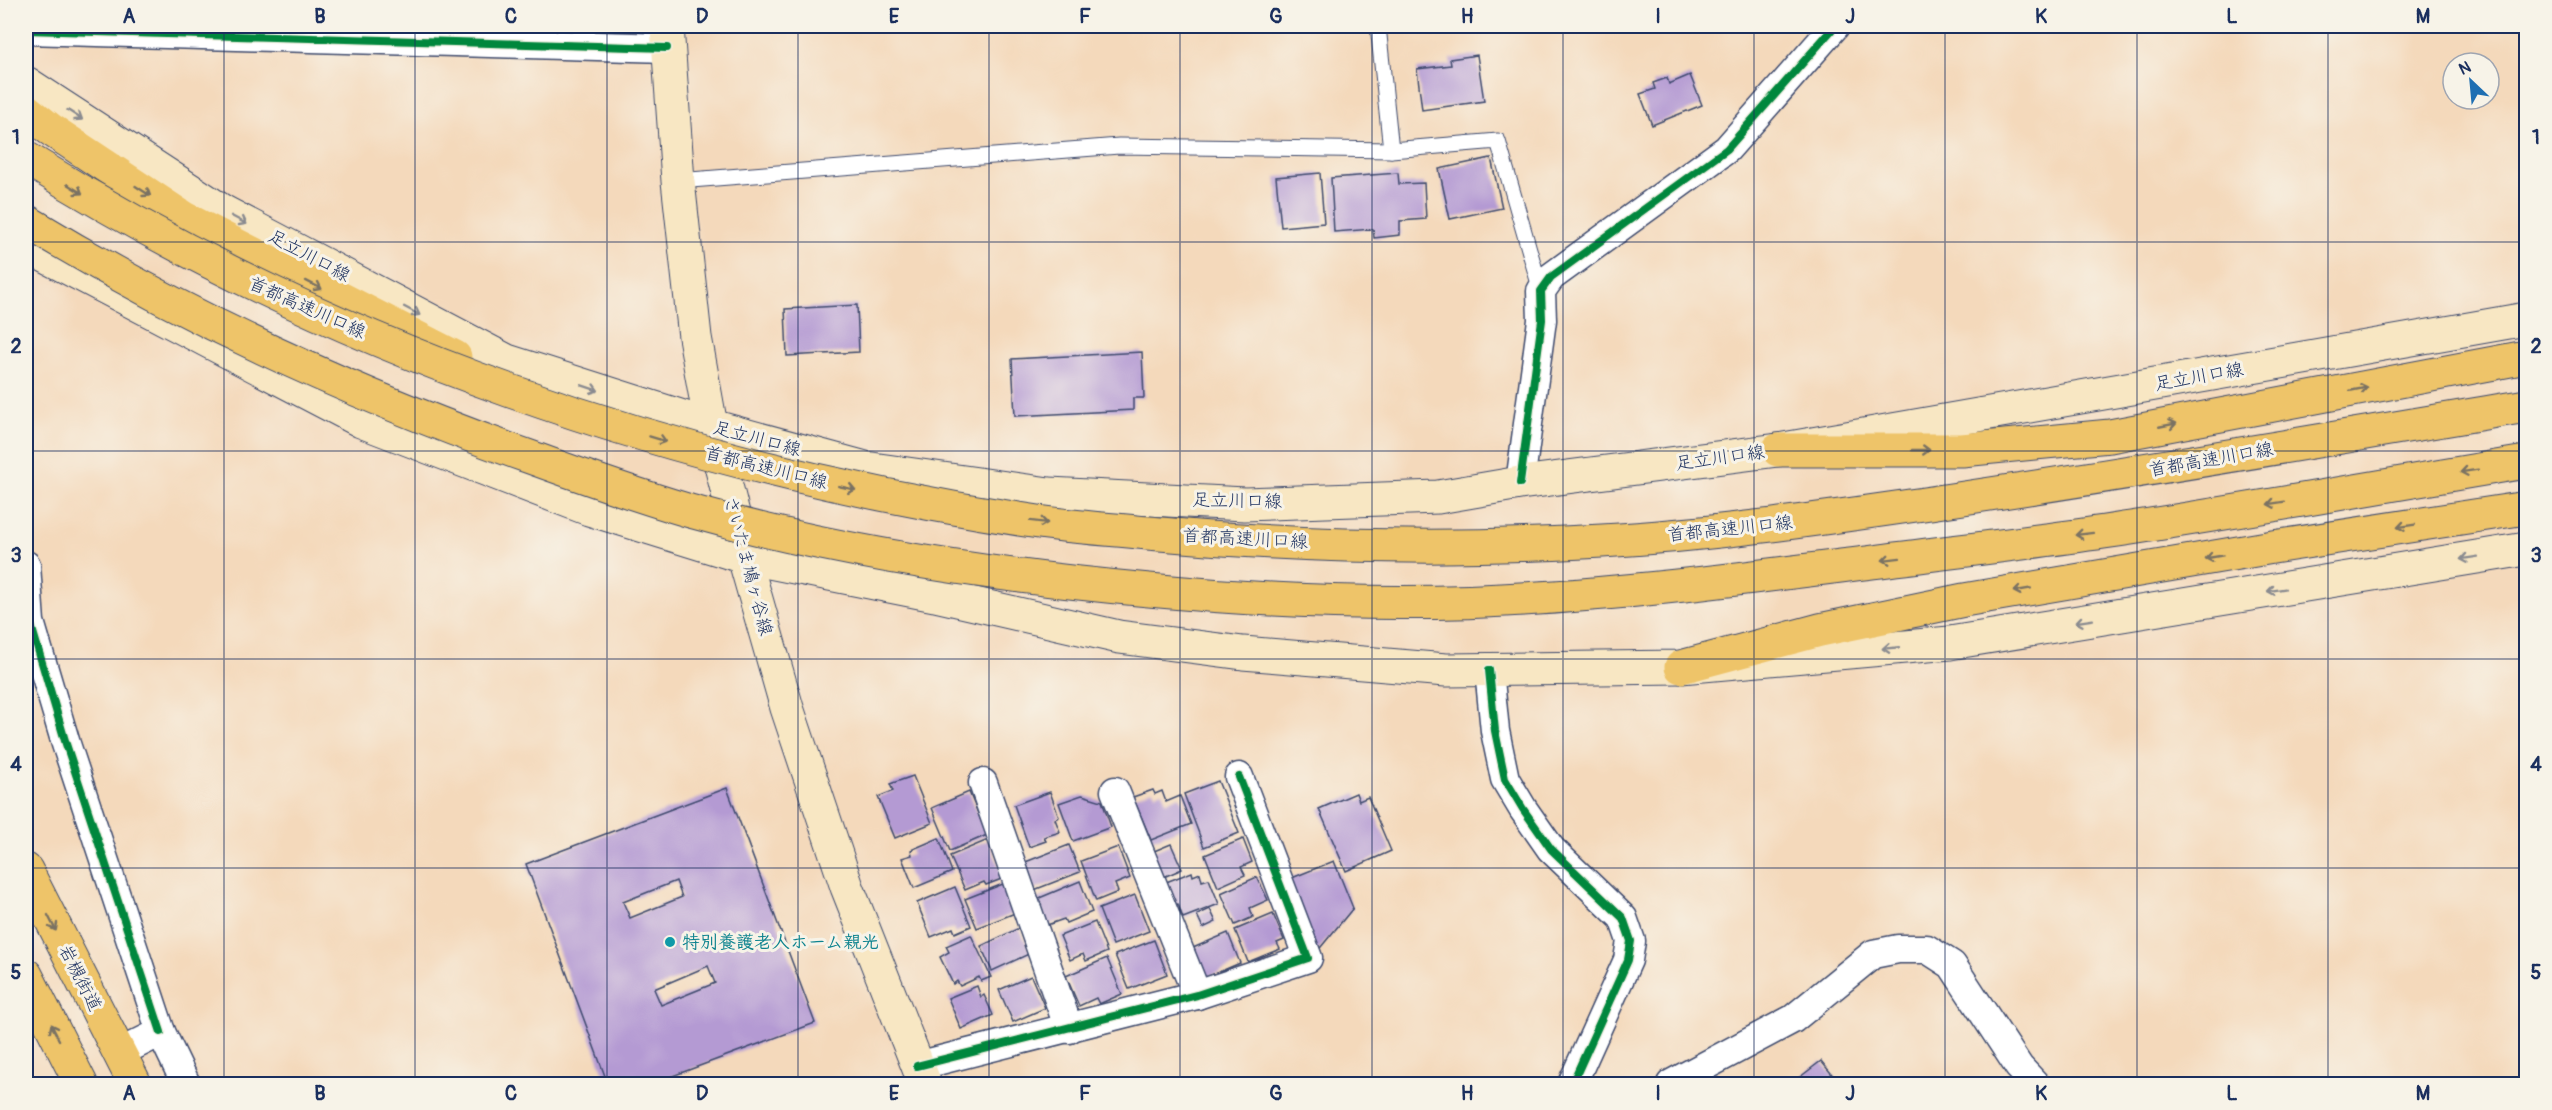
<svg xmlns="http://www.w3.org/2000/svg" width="2552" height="1110" font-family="Pangolin,'Klee One',sans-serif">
	<rect width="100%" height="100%" fill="#f7f3e8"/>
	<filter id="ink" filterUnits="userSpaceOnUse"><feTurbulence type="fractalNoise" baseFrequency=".0167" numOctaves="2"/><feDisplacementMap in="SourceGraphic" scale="12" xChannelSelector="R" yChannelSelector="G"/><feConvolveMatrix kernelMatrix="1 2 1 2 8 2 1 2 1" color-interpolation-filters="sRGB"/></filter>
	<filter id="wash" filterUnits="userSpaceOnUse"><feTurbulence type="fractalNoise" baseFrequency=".008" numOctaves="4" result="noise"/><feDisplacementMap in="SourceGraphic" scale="24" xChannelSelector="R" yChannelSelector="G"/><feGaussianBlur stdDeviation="1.35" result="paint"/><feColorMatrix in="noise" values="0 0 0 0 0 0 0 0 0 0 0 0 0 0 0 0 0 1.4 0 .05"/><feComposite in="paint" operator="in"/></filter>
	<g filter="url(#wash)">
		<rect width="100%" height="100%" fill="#f4d9bb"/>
		<g id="blocks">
			<g fill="#b49ad3" fill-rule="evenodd">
				<polygon points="1477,55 1484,101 1422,110 1417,69 1451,65 1450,59"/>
				<polygon points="1690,75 1702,105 1652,125 1640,94 1655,89 1653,83 1667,78 1669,84"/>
				<polygon points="1491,158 1502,208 1450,219 1439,169"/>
				<polygon points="1320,173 1324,223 1281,227 1276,177"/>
				<polygon points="1398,173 1399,184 1424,183 1426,219 1400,221 1400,235 1374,238 1373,229 1334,232 1331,178"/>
				<polygon points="857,305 859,352 787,356 785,309"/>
				<polygon points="1142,352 1144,398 1133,398 1133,410 1015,416 1012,359"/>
				<polygon points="913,776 932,823 895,838 878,797 893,791 890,784"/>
				<polygon points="1218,781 1239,833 1204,847 1184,794"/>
				<path d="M727 788 815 1023 651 1084H608L526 864ZM676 881 682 897 630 918 623 902ZM708 966 715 983 661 1005 654 989Z"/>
				<polygon points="1153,790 1155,794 1162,791 1166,802 1180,796 1191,824 1151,840 1133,797"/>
				<polygon points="969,792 987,835 950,851 932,808"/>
				<polygon points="1050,792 1059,817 1055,819 1060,832 1044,837 1046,841 1029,847 1014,805"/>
				<polygon points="1356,793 1359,801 1368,797 1391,851 1346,871 1319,809"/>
				<polygon points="1082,795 1102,801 1111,827 1073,841 1059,803"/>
				<polygon points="939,838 952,872 914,888 902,858 912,855 911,850"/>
				<polygon points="1243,839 1252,862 1241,867 1245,875 1218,887 1205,855"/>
				<polygon points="988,840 1004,878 986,885 984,882 965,890 950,856"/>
				<polygon points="1171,844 1182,869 1159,879 1147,854"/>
				<polygon points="1069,845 1080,872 1034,890 1023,863"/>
				<polygon points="1118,847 1130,878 1115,884 1118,892 1096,901 1081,861"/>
				<polygon points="1334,861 1353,908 1316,953 1287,880"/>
				<polygon points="1192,872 1193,876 1200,873 1202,881 1209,879 1219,904 1183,918 1178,904 1170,907 1161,884"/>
				<polygon points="1257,877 1268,900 1250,908 1253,917 1235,925 1221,893"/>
				<polygon points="1080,881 1092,912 1066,923 1064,919 1047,925 1037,899"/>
				<polygon points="1003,884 1015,913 977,928 965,899"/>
				<polygon points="955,887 971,926 955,933 953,928 931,937 917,903"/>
				<polygon points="1135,895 1149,931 1113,945 1099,909"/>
				<polygon points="1210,909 1216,922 1203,928 1197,915"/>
				<polygon points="1273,914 1284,940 1277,943 1280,949 1248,962 1235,930"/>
				<polygon points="1095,922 1107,952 1086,961 1083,954 1070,960 1060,936"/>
				<polygon points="1019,928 1031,953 992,971 981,946"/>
				<polygon points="1228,933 1240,963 1205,978 1193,948"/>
				<polygon points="971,935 991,977 981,981 979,977 960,986 957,981 953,984 940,957 949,952 946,946"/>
				<polygon points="1154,940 1167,974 1129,989 1115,955"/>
				<polygon points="1107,958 1122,994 1099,1004 1096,998 1079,1006 1066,976"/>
				<polygon points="1031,976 1045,1008 1013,1022 999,990"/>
				<polygon points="977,986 981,997 984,995 993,1015 961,1029 948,998"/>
				<polygon points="1821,1061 1840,1084 1791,1084"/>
			</g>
		</g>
	</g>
	<g filter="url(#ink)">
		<use href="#blocks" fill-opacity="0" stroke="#3c486c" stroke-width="1.5"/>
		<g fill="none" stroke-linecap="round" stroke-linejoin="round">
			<g stroke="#3c486c" stroke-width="17">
				<g id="service">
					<polyline points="1378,26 1391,150"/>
					<polyline points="678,181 1119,146 1391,150 1498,141 1541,291"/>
				</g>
			</g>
			<g stroke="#3c486c" stroke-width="31">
				<g id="minor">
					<polyline points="26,30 667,48"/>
					<polyline points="1520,483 1542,320 1541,291 1551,277 1727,149 1835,26"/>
					<polyline points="26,565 30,622 66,744 161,1032"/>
					<polyline points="1489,670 1495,731 1505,779 1523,809 1551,849 1623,918 1631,941 1628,960 1572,1084"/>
					<polyline points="983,783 1069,1029"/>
					<polyline points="1115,791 1197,995"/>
					<polyline points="119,1053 161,1032 186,1084"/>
					<polyline points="917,1066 1197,995 1308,958 1239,777"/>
					<polyline points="1671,1084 1793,1019 1873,954 1898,949 1927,949 1952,965 2019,1067 2035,1084"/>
				</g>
			</g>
			<g stroke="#3c486c" stroke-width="35">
				<g id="secondary">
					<polyline points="667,26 678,181 695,337 711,426 744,557 787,708 847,887 925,1084"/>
					<polyline points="26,83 222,211 507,361 711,426 865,468 1049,494 1245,504 1438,497 1520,483 1778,450 2526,319"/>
					<polyline points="26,246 361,421 589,509 744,557 935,595 1119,637 1243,653 1446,670 1681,667 1950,643 2526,549"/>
				</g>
			</g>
			<g stroke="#3c486c" stroke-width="35">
				<g id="trunk">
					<polyline points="26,870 135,1084"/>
					<polyline points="26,975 81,1084"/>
				</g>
			</g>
			<g stroke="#3c486c" stroke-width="35">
				<g id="motorway">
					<polyline points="26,110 50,129 184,218 455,357"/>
					<polyline points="1778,450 1962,450 2110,436 2526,357"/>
					<polyline points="1681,667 1820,630 1964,600 2273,547 2526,508"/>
				</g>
			</g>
			<use href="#service" stroke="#fff" stroke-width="15"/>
			<use href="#minor" stroke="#fff" stroke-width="28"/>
			<use href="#secondary" stroke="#f8e7c3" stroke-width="33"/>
			<use href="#trunk" stroke="#eec469" stroke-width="33"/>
			<use href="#motorway" stroke="#eec469" stroke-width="33"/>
			<g stroke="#3c486c" stroke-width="35" stroke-linecap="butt">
				<g id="motorway-bridge">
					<path d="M26 158C332 349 676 467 1032 521 1070 527 1110 529 1148 533 1299 547 1451 550 1602 541 1714 535 1826 518 1937 502 2134 473 2330 439 2526 406"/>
					<path d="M26 221C184 317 355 395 530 457 582 476 636 495 690 511 839 553 994 576 1149 590 1277 602 1409 607 1538 598 1649 591 1762 576 1873 562 1950 552 2027 543 2104 532 2245 511 2386 485 2526 462"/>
				</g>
			</g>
			<use href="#motorway-bridge" stroke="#eec469" stroke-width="33"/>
			<g stroke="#f7f3e8" stroke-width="11">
				<g id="cycleway">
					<polyline points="26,30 667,48"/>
					<polyline points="1520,483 1542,320 1541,291 1551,277 1727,149 1835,26"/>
					<polyline points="26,565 30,622 66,744 161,1032"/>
					<polyline points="1489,670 1495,731 1505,779 1523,809 1551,849 1623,918 1631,941 1628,960 1572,1084"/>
					<polyline points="917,1066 1197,995 1308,958 1239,777"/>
				</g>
			</g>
			<use href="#cycleway" stroke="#00873e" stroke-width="8"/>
		</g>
		<defs><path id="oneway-shaft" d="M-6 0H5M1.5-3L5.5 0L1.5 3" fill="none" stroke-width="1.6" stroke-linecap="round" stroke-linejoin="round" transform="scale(1.5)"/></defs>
		<g stroke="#8a8b90">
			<use href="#oneway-shaft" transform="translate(75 115) rotate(33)"/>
			<use href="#oneway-shaft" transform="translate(239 220) rotate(28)"/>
			<use href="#oneway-shaft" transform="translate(412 311) rotate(28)"/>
			<use href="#oneway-shaft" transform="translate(590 388) rotate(18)"/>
			<use href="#oneway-shaft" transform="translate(2469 558) rotate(171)"/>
			<use href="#oneway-shaft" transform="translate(2276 590) rotate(171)"/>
			<use href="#oneway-shaft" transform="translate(2084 621) rotate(171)"/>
			<use href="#oneway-shaft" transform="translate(1891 648) rotate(175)"/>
		</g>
		<g stroke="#7a7263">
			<use href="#oneway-shaft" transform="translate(75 189) rotate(32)"/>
			<use href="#oneway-shaft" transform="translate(143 191) rotate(33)"/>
			<use href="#oneway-shaft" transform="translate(314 285) rotate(27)"/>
			<use href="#oneway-shaft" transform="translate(2359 389) rotate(-11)"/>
			<use href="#oneway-shaft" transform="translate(2168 425) rotate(-11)"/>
			<use href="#oneway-shaft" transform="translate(658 439) rotate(17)"/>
			<use href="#oneway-shaft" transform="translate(1921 450)"/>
			<use href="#oneway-shaft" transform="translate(2469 471) rotate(171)"/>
			<use href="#oneway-shaft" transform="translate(847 488) rotate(13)"/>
			<use href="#oneway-shaft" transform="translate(2276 503) rotate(171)"/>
			<use href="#oneway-shaft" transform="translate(1039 522) rotate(7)"/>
			<use href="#oneway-shaft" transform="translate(2406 526) rotate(171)"/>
			<use href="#oneway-shaft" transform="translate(2084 534) rotate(173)"/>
			<use href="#oneway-shaft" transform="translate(2214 557) rotate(170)"/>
			<use href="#oneway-shaft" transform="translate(1891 559) rotate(173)"/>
			<use href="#oneway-shaft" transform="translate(2022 590) rotate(170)"/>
			<use href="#oneway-shaft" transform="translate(52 923) rotate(63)"/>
			<use href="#oneway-shaft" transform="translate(55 1032) rotate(-117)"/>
		</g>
	</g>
	<path fill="none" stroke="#1b2f5e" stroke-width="1.5" stroke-opacity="0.55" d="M224 26V1084M415 26V1084M607 26V1084M798 26V1084M989 26V1084M1180 26V1084M1372 26V1084M1563 26V1084M1754 26V1084M1945 26V1084M2137 26V1084M2328 26V1084M26 242H2526M26 451H2526M26 659H2526M26 868H2526"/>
	<circle fill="#0f9aa8" stroke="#f7f3e8" stroke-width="2" cx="670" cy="942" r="6"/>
	<g text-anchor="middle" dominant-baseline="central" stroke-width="6" stroke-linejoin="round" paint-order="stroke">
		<g font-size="18" fill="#1b2f5e" stroke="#f7f3e8">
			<text transform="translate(309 256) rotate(28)">足立川口線</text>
			<text transform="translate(307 308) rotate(24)">首都高速川口線</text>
			<text transform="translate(2199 377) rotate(-10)">足立川口線</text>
			<text transform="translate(757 439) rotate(15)">足立川口線</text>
			<text transform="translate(1720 458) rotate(-8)">足立川口線</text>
			<text transform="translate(2211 460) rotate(-10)">首都高速川口線</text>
			<text transform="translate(766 468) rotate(14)">首都高速川口線</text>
			<text transform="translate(1237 501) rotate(1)">足立川口線</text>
			<text transform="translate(1730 529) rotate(-6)">首都高速川口線</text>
			<text transform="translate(1245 539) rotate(3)">首都高速川口線</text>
			<text transform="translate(748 566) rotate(75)">さいたま鳩ヶ谷線</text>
			<text transform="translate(80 978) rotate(63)">岩槻街道</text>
		</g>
		<g font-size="18" font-weight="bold" fill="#0d838f" stroke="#f7f3e8" text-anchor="start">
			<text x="682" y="942">特別養護老人ホーム親光</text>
		</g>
	</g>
	<rect width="2552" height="1110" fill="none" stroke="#f7f3e8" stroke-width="66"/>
	<g transform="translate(2471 81) rotate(334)"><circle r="28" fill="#f7f3e8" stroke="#9fa5b1" stroke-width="1.5"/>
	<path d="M0-4.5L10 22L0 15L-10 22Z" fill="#1f6fb2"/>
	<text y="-9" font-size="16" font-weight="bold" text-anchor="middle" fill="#1b2f5e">N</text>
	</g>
	<rect x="33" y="33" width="2486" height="1044" fill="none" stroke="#1b2f5e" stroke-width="2"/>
	<g font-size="20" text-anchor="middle" font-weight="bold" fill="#1b2f5e">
		<text x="129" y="23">A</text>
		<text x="320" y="23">B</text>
		<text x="511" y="23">C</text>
		<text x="702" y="23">D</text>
		<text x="894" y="23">E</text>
		<text x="1085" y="23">F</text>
		<text x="1276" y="23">G</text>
		<text x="1467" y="23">H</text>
		<text x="1658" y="23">I</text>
		<text x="1850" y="23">J</text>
		<text x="2041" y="23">K</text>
		<text x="2232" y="23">L</text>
		<text x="2423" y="23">M</text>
		<text x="16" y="144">1</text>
		<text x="2536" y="144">1</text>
		<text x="16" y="353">2</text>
		<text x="2536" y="353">2</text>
		<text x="16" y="562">3</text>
		<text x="2536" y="562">3</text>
		<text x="16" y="771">4</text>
		<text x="2536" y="771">4</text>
		<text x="16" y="979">5</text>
		<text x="2536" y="979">5</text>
		<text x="129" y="1100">A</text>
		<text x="320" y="1100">B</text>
		<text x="511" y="1100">C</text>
		<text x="702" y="1100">D</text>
		<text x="894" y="1100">E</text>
		<text x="1085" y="1100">F</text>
		<text x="1276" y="1100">G</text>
		<text x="1467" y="1100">H</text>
		<text x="1658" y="1100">I</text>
		<text x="1850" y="1100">J</text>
		<text x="2041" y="1100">K</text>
		<text x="2232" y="1100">L</text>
		<text x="2423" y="1100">M</text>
	</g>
</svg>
